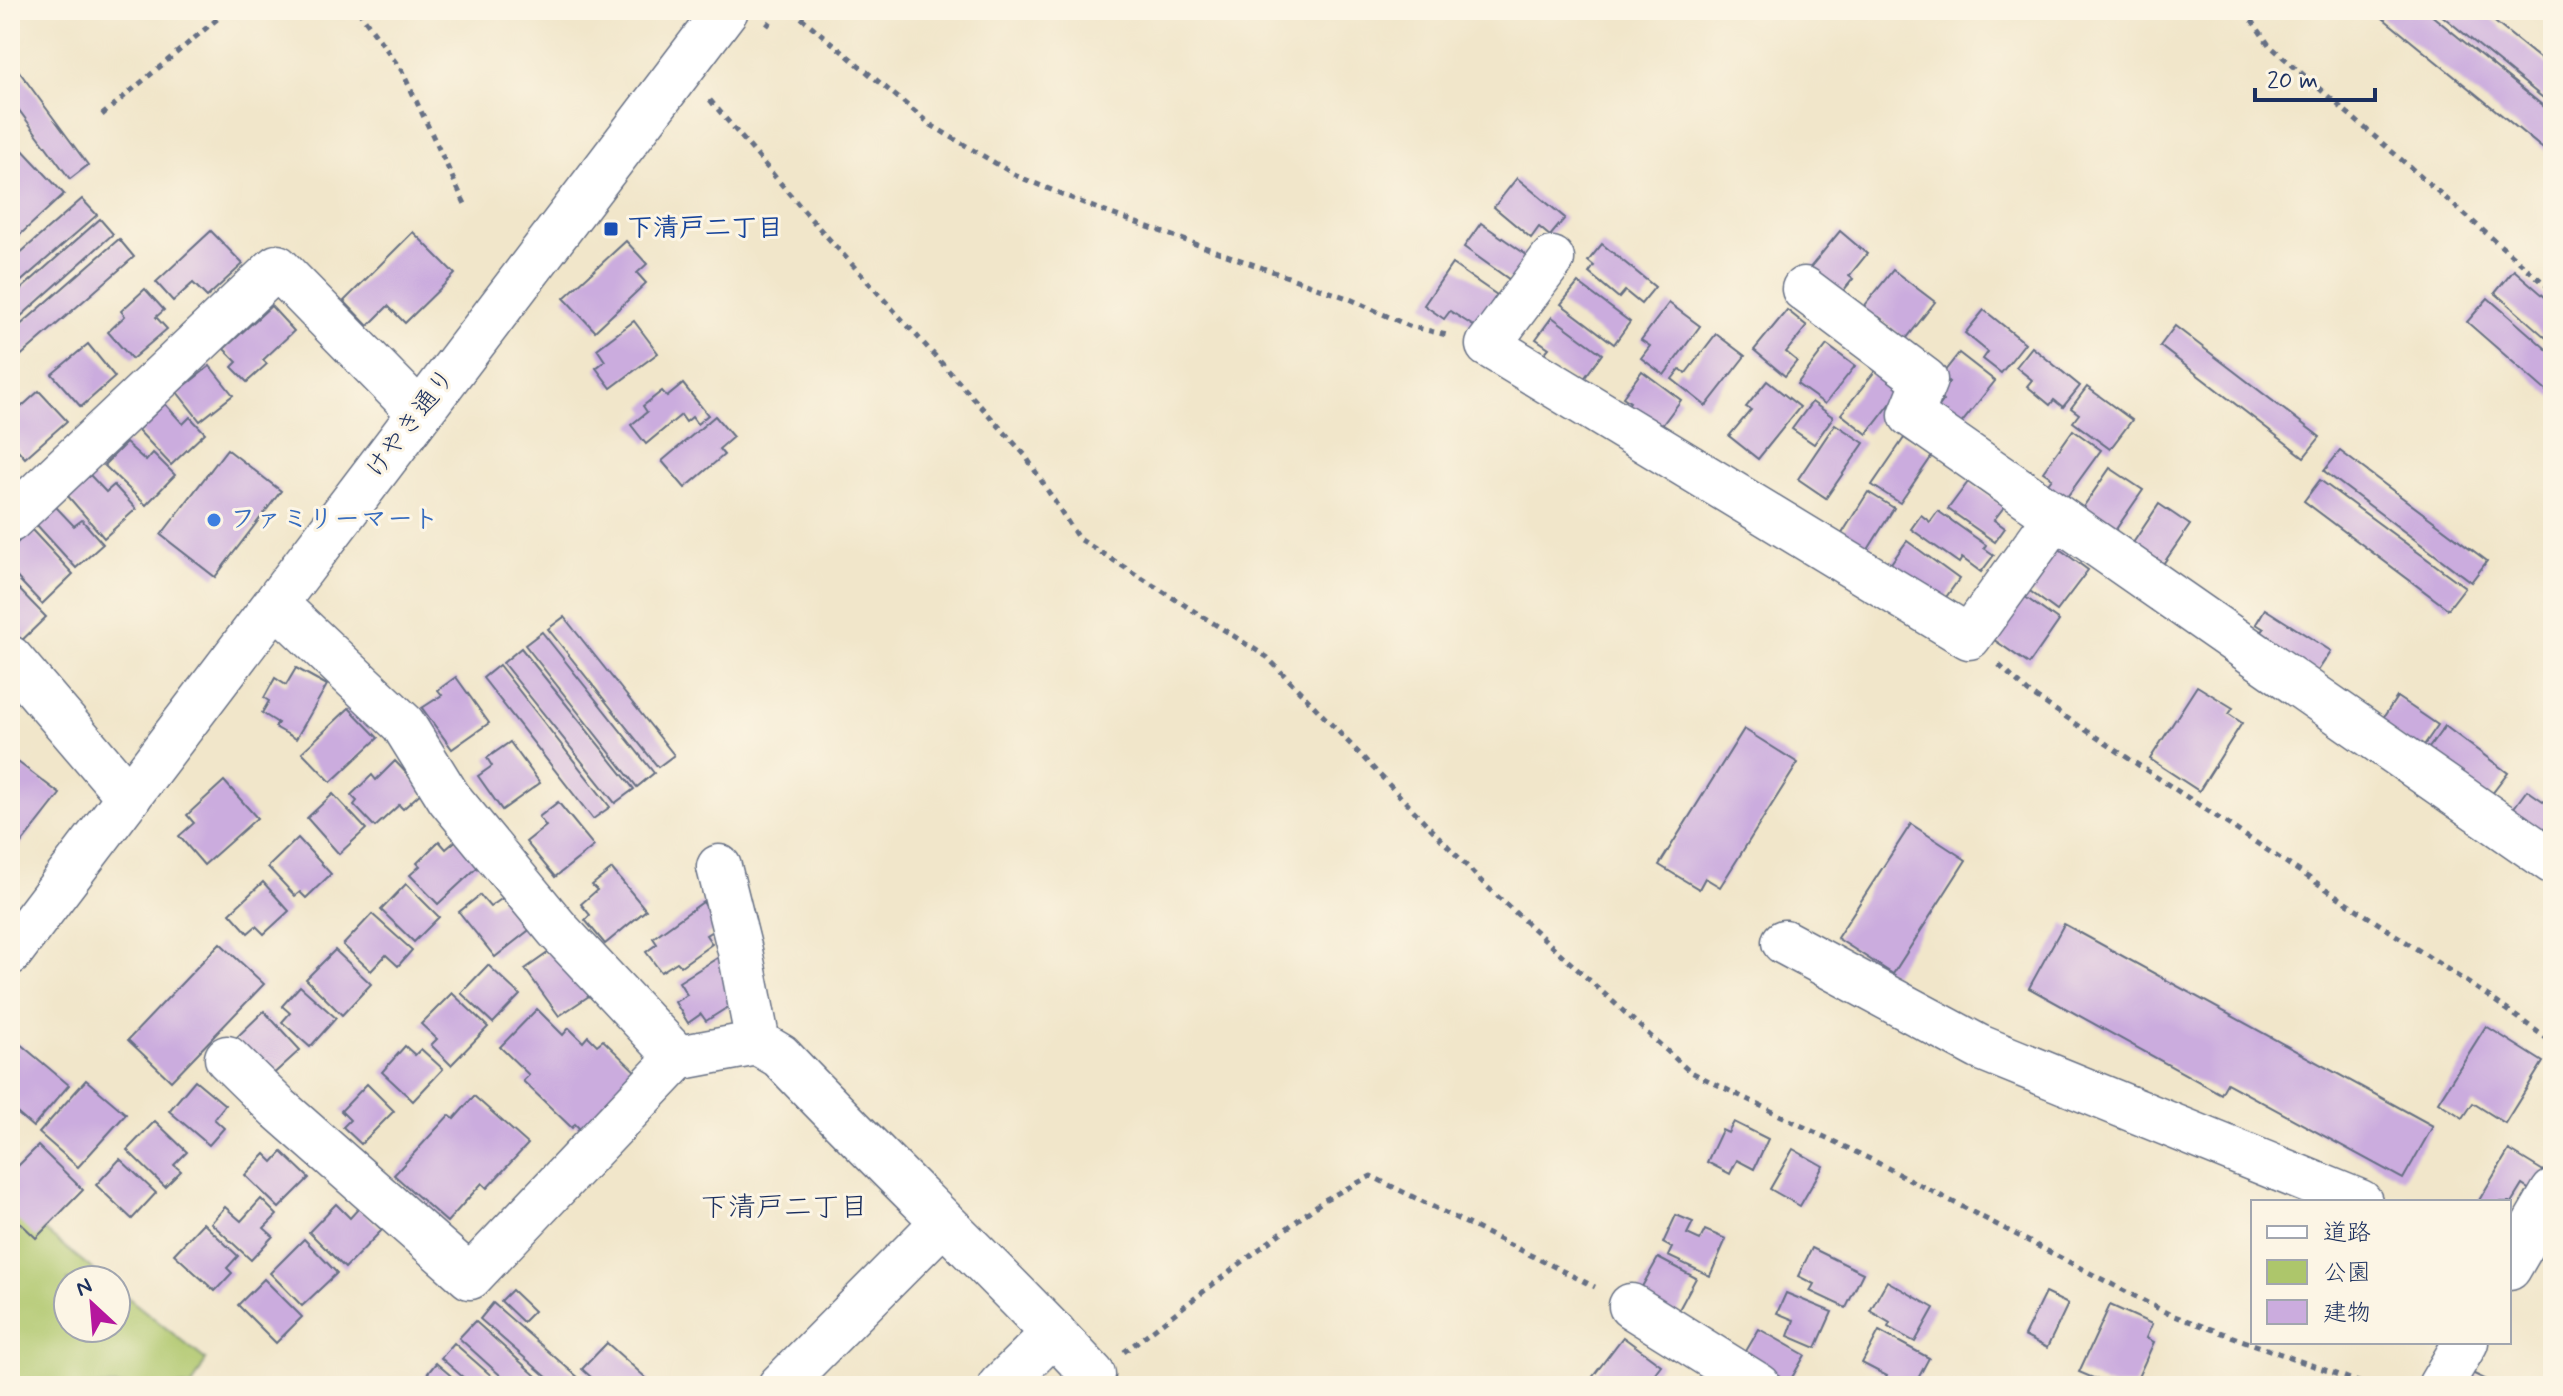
<svg xmlns="http://www.w3.org/2000/svg" width="2563" height="1396" font-family="Mynerve,'Klee One',sans-serif">
	<rect width="100%" height="100%" fill="#fcf5e5"/>
	<filter id="ink" filterUnits="userSpaceOnUse"><feTurbulence type="fractalNoise" baseFrequency=".0125" numOctaves="2"/><feDisplacementMap in="SourceGraphic" scale="16" xChannelSelector="R" yChannelSelector="G"/><feConvolveMatrix kernelMatrix="1 2 1 2 8 2 1 2 1" color-interpolation-filters="sRGB"/></filter>
	<filter id="wash" filterUnits="userSpaceOnUse"><feTurbulence type="fractalNoise" baseFrequency=".006" numOctaves="4" result="noise"/><feDisplacementMap in="SourceGraphic" scale="32" xChannelSelector="R" yChannelSelector="G"/><feGaussianBlur stdDeviation="1.8" result="paint"/><feColorMatrix in="noise" values="0 0 0 0 0 0 0 0 0 0 0 0 0 0 0 0 0 1.4 0 .05"/><feComposite in="paint" operator="in"/></filter>
	<g filter="url(#wash)">
		<rect width="100%" height="100%" fill="#f1e6ca"/>
		<polygon fill="#adc66b" stroke="#647a64" stroke-width="2" points="10,1203 106,1280 68,1280 68,1328 116,1328 116,1288 206,1360 192,1386 10,1386"/>
		<g id="blocks">
			<g fill="#cbacde">
				<polygon points="2373,10 2425,10 2553,114 2553,157"/>
				<polygon points="2435,10 2480,10 2553,69 2553,106"/>
				<polygon points="10,59 88,165 70,179 10,98"/>
				<polygon points="19,146 64,194 10,244 10,154"/>
				<polygon points="1517,178 1565,218 1550,236 1539,227 1531,238 1494,207"/>
				<polygon points="82,199 97,215 10,291 10,262"/>
				<polygon points="100,219 113,234 10,326 10,299"/>
				<polygon points="1481,223 1531,258 1513,282 1464,247"/>
				<polygon points="211,231 243,264 207,297 193,283 173,301 156,282"/>
				<polygon points="1840,231 1867,254 1849,276 1853,279 1839,296 1808,270"/>
				<polygon points="413,232 455,274 405,323 388,306 368,326 344,301"/>
				<polygon points="119,239 134,257 10,365 10,334"/>
				<polygon points="626,241 647,264 637,273 646,283 595,331 564,298"/>
				<polygon points="1602,244 1655,287 1641,304 1625,291 1619,298 1589,273 1594,266 1588,261"/>
				<polygon points="1452,264 1497,295 1475,327 1450,311 1444,319 1424,305"/>
				<polygon points="1893,270 1935,302 1906,339 1879,317 1872,326 1858,314"/>
				<polygon points="2514,270 2553,304 2553,344 2495,293"/>
				<polygon points="1578,283 1630,322 1614,344 1561,304"/>
				<polygon points="145,289 164,310 156,317 167,329 132,359 108,332 125,316 121,311"/>
				<polygon points="2488,298 2553,355 2553,397 2467,322"/>
				<polygon points="1669,303 1700,326 1664,375 1641,358 1650,346 1641,340"/>
				<polygon points="271,306 294,331 263,360 267,364 247,382 232,367 237,362 224,349"/>
				<polygon points="1787,310 1807,326 1786,352 1797,361 1785,376 1754,350"/>
				<polygon points="1984,310 2025,343 2001,373 1983,359 1988,352 1965,333"/>
				<polygon points="1552,317 1602,354 1580,384 1542,356 1549,348 1536,339"/>
				<polygon points="634,321 658,353 611,388 596,368 605,361 597,349"/>
				<polygon points="2175,326 2320,437 2304,457 2160,346"/>
				<polygon points="1716,334 1745,356 1706,406 1672,379 1680,369 1686,373"/>
				<polygon points="88,344 115,377 81,407 52,374"/>
				<polygon points="1827,345 1855,366 1825,404 1797,384"/>
				<polygon points="2032,347 2080,386 2063,407 2054,400 2050,405 2027,386 2032,380 2016,367"/>
				<polygon points="1959,353 1995,381 1960,425 1938,408 1943,401 1938,396 1949,382 1941,376"/>
				<polygon points="210,366 233,395 200,421 177,392"/>
				<polygon points="1876,370 1901,390 1867,434 1841,414"/>
				<polygon points="1642,371 1681,400 1657,432 1625,409 1630,402 1623,397"/>
				<polygon points="1767,381 1800,407 1758,459 1729,436 1751,410 1746,407"/>
				<polygon points="683,384 708,415 697,424 692,417 686,422 681,415 646,444 631,425 647,412 643,406 662,391 667,397"/>
				<polygon points="2087,387 2132,420 2110,449 2073,422 2079,414 2071,408"/>
				<polygon points="39,391 67,421 25,458 10,441 10,417"/>
				<polygon points="1812,402 1833,417 1814,444 1792,429"/>
				<polygon points="165,404 183,424 190,417 205,433 171,465 138,430"/>
				<polygon points="715,416 733,437 719,449 724,455 685,488 662,461"/>
				<polygon points="1835,424 1864,443 1826,498 1798,479"/>
				<polygon points="2073,430 2101,450 2064,501 2045,487 2052,478 2043,472"/>
				<polygon points="1904,438 1932,456 1900,503 1872,485"/>
				<polygon points="126,443 146,461 153,453 175,475 146,505 104,465"/>
				<polygon points="227,449 281,491 215,577 161,535"/>
				<polygon points="2340,451 2487,561 2471,582 2324,471"/>
				<polygon points="2110,468 2143,490 2112,535 2079,513"/>
				<polygon points="90,475 106,492 114,485 136,509 104,538 67,495"/>
				<polygon points="2320,480 2465,587 2448,609 2304,501"/>
				<polygon points="1968,482 2004,507 1994,520 2005,528 1995,542 1948,509"/>
				<polygon points="1868,492 1894,508 1864,556 1838,540"/>
				<polygon points="2159,504 2190,525 2161,567 2131,546"/>
				<polygon points="56,507 74,526 82,520 103,544 76,568 36,524"/>
				<polygon points="1938,511 1986,545 1984,548 1994,555 1981,572 1962,558 1959,563 1911,529 1921,515 1930,522"/>
				<polygon points="31,529 73,574 42,604 10,570 10,550"/>
				<polygon points="1907,541 1959,579 1936,611 1884,573"/>
				<polygon points="2054,545 2088,570 2057,611 2023,586"/>
				<polygon points="10,580 46,617 14,648 10,644"/>
				<polygon points="2021,594 2059,621 2029,664 1990,637"/>
				<polygon points="2265,609 2331,651 2314,677 2258,637 2264,629 2256,624"/>
				<polygon points="564,617 674,755 658,767 548,629"/>
				<polygon points="542,632 654,773 637,787 525,645"/>
				<polygon points="521,648 634,789 615,803 503,663"/>
				<polygon points="499,665 610,807 593,819 483,678"/>
				<polygon points="296,668 327,685 296,739 275,727 278,723 262,713 269,701 264,698 275,678 286,685"/>
				<polygon points="456,677 489,723 452,749 422,708 442,695 438,690"/>
				<polygon points="2197,686 2233,708 2229,714 2242,723 2199,791 2150,759"/>
				<polygon points="2397,697 2438,725 2420,751 2379,724"/>
				<polygon points="349,708 378,738 331,782 302,752"/>
				<polygon points="2445,726 2508,773 2488,799 2426,752"/>
				<polygon points="1744,729 1798,763 1720,887 1705,878 1699,889 1659,865"/>
				<polygon points="510,742 540,783 502,810 478,776 492,766 487,758"/>
				<polygon points="10,756 60,794 10,858"/>
				<polygon points="395,761 423,791 403,809 399,805 375,827 354,805 357,801 351,795 372,775 376,780"/>
				<polygon points="224,781 257,818 204,865 179,836 194,823 187,815"/>
				<polygon points="2527,790 2553,808 2553,851 2507,817"/>
				<polygon points="333,794 366,829 339,854 307,818"/>
				<polygon points="558,802 594,846 555,877 526,842 546,826 539,817"/>
				<polygon points="1911,824 1966,860 1893,974 1837,938"/>
				<polygon points="298,838 331,874 306,898 300,892 295,896 268,867"/>
				<polygon points="459,838 482,863 438,904 410,875 420,866 417,863 439,841 446,849"/>
				<polygon points="612,869 646,910 605,944 585,920 590,915 581,904 597,890 592,885"/>
				<polygon points="263,882 289,911 264,934 256,926 248,933 230,913"/>
				<polygon points="406,884 439,917 414,942 381,910"/>
				<polygon points="480,895 490,907 507,895 533,927 495,957 459,912"/>
				<polygon points="703,902 720,926 706,935 712,944 681,966 677,962 661,972 646,952 657,944 653,938"/>
				<polygon points="372,914 412,950 398,966 386,955 371,971 343,945"/>
				<polygon points="2064,924 2433,1126 2403,1179 2227,1083 2221,1094 2029,988"/>
				<polygon points="220,943 264,984 171,1081 128,1040"/>
				<polygon points="555,948 589,996 559,1016 525,969"/>
				<polygon points="335,950 371,984 342,1015 306,979"/>
				<polygon points="719,957 739,1000 706,1021 701,1014 688,1023 675,1002 687,995 679,982"/>
				<polygon points="488,965 520,995 493,1023 461,993"/>
				<polygon points="300,986 336,1018 310,1047 282,1022 290,1013 282,1006"/>
				<polygon points="452,993 488,1027 451,1065 431,1045 437,1039 421,1024"/>
				<polygon points="537,1009 563,1035 569,1028 583,1042 588,1036 597,1045 603,1040 644,1080 588,1137 575,1124 572,1128 523,1081 529,1075 500,1047"/>
				<polygon points="264,1011 300,1050 270,1077 235,1039"/>
				<polygon points="2486,1026 2543,1062 2505,1123 2473,1103 2463,1118 2438,1102"/>
				<polygon points="19,1043 69,1085 33,1127 10,1107 10,1053"/>
				<polygon points="405,1046 415,1055 421,1049 443,1069 413,1101 382,1072"/>
				<polygon points="86,1080 126,1114 78,1167 39,1133"/>
				<polygon points="195,1080 225,1105 214,1119 224,1128 209,1145 169,1111"/>
				<polygon points="367,1084 394,1111 361,1144 343,1127 350,1120 341,1111"/>
				<polygon points="474,1096 528,1144 487,1188 482,1183 447,1222 394,1175 449,1115 454,1119"/>
				<polygon points="155,1121 187,1152 174,1165 181,1171 165,1187 127,1150"/>
				<polygon points="1734,1122 1768,1139 1754,1169 1737,1160 1730,1174 1707,1162 1722,1130 1728,1133"/>
				<polygon points="38,1146 83,1190 36,1238 10,1213 10,1174"/>
				<polygon points="1793,1149 1823,1166 1800,1206 1770,1189"/>
				<polygon points="2509,1150 2545,1172 2533,1192 2522,1185 2509,1206 2509,1202 2478,1202"/>
				<polygon points="282,1152 309,1178 279,1208 245,1175 265,1154 273,1162"/>
				<polygon points="120,1159 156,1193 132,1219 96,1185"/>
				<polygon points="261,1199 277,1215 264,1228 273,1236 251,1260 211,1223 225,1207 241,1221"/>
				<polygon points="336,1204 350,1218 359,1208 382,1230 345,1268 309,1232"/>
				<polygon points="1676,1215 1693,1222 1687,1234 1700,1240 1705,1230 1726,1239 1710,1276 1668,1256 1672,1248 1663,1243"/>
				<polygon points="203,1223 238,1256 227,1268 232,1273 215,1291 174,1254"/>
				<polygon points="304,1239 337,1273 302,1306 270,1273"/>
				<polygon points="1812,1248 1863,1273 1846,1308 1810,1291 1814,1284 1798,1276"/>
				<polygon points="1658,1258 1696,1278 1675,1317 1639,1292"/>
				<polygon points="264,1279 302,1317 276,1343 238,1305"/>
				<polygon points="1887,1281 1934,1308 1915,1342 1888,1327 1890,1323 1870,1311"/>
				<polygon points="512,1290 534,1311 523,1322 501,1301"/>
				<polygon points="1786,1293 1832,1312 1816,1348 1788,1336 1794,1320 1777,1313"/>
				<polygon points="2045,1293 2068,1304 2047,1348 2024,1336"/>
				<polygon points="493,1303 588,1386 557,1386 480,1319"/>
				<polygon points="2110,1305 2152,1324 2146,1338 2154,1342 2134,1386 2112,1386 2079,1372"/>
				<polygon points="475,1321 547,1386 512,1386 459,1338"/>
				<polygon points="1759,1329 1805,1355 1787,1386 1770,1386 1742,1358"/>
				<polygon points="1879,1331 1929,1358 1914,1386 1891,1386 1884,1382 1887,1376 1862,1363"/>
				<polygon points="1623,1337 1661,1365 1645,1386 1600,1386 1591,1379"/>
				<polygon points="454,1343 503,1386 473,1386 441,1358"/>
				<polygon points="607,1343 655,1386 601,1386 582,1369"/>
				<polygon points="436,1363 463,1386 431,1386 423,1379"/>
				<polygon points="2470,1372 2499,1386 2463,1386"/>
			</g>
		</g>
	</g>
	<g filter="url(#ink)">
		<use href="#blocks" fill-opacity="0" stroke="#666f84" stroke-width="2"/>
		<g fill="none" stroke-linecap="round" stroke-linejoin="round">
			<g stroke="#666f84" stroke-width="47">
				<g id="minor">
					<polyline points="1552,259 1488,345 1969,637 2055,518"/>
					<polyline points="1804,289 1925,380 1911,415 2553,862"/>
					<polyline points="10,520 277,267 419,412"/>
					<polyline points="10,658 129,797"/>
					<polyline points="1784,942 1979,1047 2360,1202"/>
					<polyline points="10,953 726,10"/>
					<path d="M758 1043 780 1056C882 1164 992 1266 1093 1375"/>
					<polyline points="227,1058 278,1108 470,1277 678,1058 558,930 449,798 403,724 277,605"/>
					<polyline points="678,1058 758,1043 740,951 719,867"/>
					<polyline points="2509,1268 2553,1192"/>
					<polyline points="1631,1306 1759,1386"/>
					<polyline points="780,1386 942,1223"/>
					<polyline points="1000,1386 1054,1333"/>
					<polyline points="2440,1386 2466,1342"/>
				</g>
			</g>
			<g stroke="#666f84" stroke-width="5" stroke-dasharray="6 6" stroke-linecap="butt">
				<polyline points="358,10 402,71 466,206"/>
				<polyline points="792,10 931,125 1017,176 1103,211 1350,299 1409,326 1451,336"/>
				<polyline points="2245,10 2269,45 2553,291"/>
				<polyline points="767,26 779,10"/>
				<polyline points="710,100 810,218 1025,455 1078,538 1267,657 1484,884 1689,1071 1874,1161 2169,1314 2370,1386"/>
				<polyline points="102,115 228,10"/>
				<polyline points="1999,665 2028,692 2491,998 2553,1043"/>
				<polyline points="1124,1352 1324,1200 1371,1176 1595,1287"/>
			</g>
			<use href="#minor" stroke="#fff" stroke-width="44"/>
		</g>
	</g>
	<rect fill="#1a4fb4" stroke="#fcf5e5" stroke-width="3" x="603" y="221" width="16" height="16" rx="4"/>
	<circle fill="#3f7fe0" stroke="#fcf5e5" stroke-width="3" cx="214" cy="520" r="8"/>
	<g text-anchor="middle" dominant-baseline="central" stroke-width="6" stroke-linejoin="round" paint-order="stroke">
		<g font-size="26" font-weight="bold" fill="#164399" stroke="#fcf5e5" text-anchor="start">
			<text x="627" y="229">下清戸二丁目</text>
		</g>
		<g font-size="26" fill="#1b2f5e" stroke="#fcf5e5">
			<text transform="translate(411 424) rotate(-53)">けやき通り</text>
		</g>
		<g font-size="26" font-weight="bold" fill="#366cbe" stroke="#fcf5e5" text-anchor="start">
			<text x="230" y="520">ファミリーマート</text>
		</g>
		<g font-size="28" fill="#1b2f5e" stroke="#fcf5e5">
			<text x="784" y="1208">下清戸二丁目</text>
		</g>
	</g>
	<rect width="2563" height="1396" fill="none" stroke="#fcf5e5" stroke-width="40"/>
	<rect x="2251" y="1200" width="260" height="144" fill="#fcf5e5" stroke="#a2a6af" stroke-width="2"/>
	<rect x="2267" y="1226" width="40" height="12" fill="#ffffff" stroke="#a2a6af" stroke-width="2"/>
	<text x="2323" y="1240" font-size="24" fill="#1b2f5e">道路</text>
	<rect x="2267" y="1260" width="40" height="24" fill="#adc66b" stroke="#a2a6af" stroke-width="2"/>
	<text x="2323" y="1280" font-size="24" fill="#1b2f5e">公園</text>
	<rect x="2267" y="1300" width="40" height="24" fill="#cbacde" stroke="#a2a6af" stroke-width="2"/>
	<text x="2323" y="1320" font-size="24" fill="#1b2f5e">建物</text>
	<g transform="translate(92 1304) rotate(334)"><circle r="38" fill="#fcf5e5" stroke="#a2a6af" stroke-width="2"/>
	<path d="M0-6L14 30L0 20L-14 30Z" fill="#b5179e"/>
	<text y="-12" font-size="22" font-weight="bold" text-anchor="middle" fill="#1b2f5e">N</text>
	</g>
	<path d="M2255 88v12h120v-12" fill="none" stroke="#1b2f5e" stroke-width="4"/>
	<text x="2267" y="88" font-size="24" fill="#1b2f5e" stroke="#fcf5e5" stroke-width="6" paint-order="stroke">20 m</text>
</svg>
